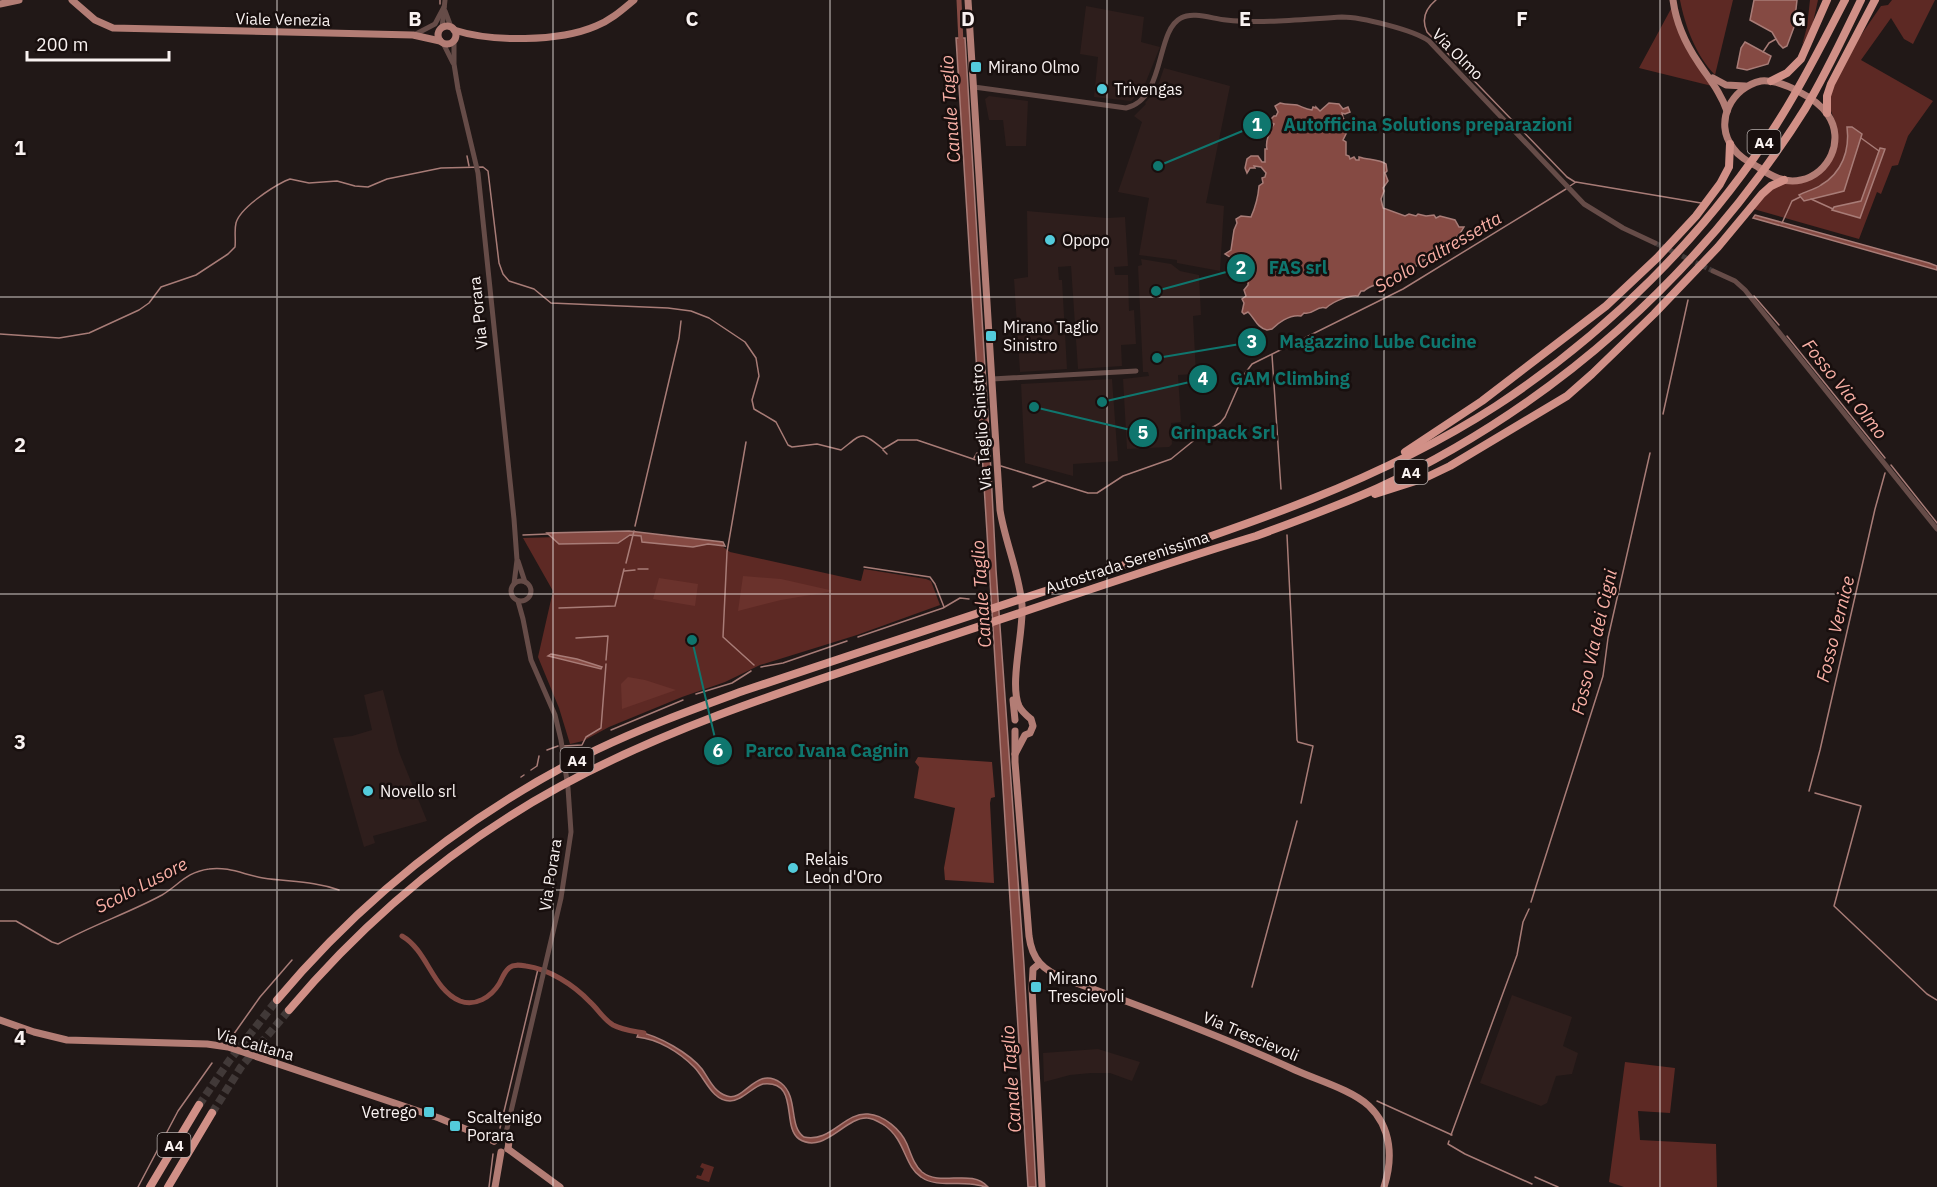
<svg xmlns="http://www.w3.org/2000/svg" width="1937" height="1187" font-family="'IBM Plex Sans',sans-serif">
	<rect width="100%" height="100%" fill="#211817"/>
	<g fill="#2e1e1c">
		<polygon points="1086,6 1144,17 1141,42 1160,47 1143,89 1131,101 1094,97 1098,57 1080,54"/>
		<polygon points="1164,68 1230,86 1206,203 1224,206 1220,271 1177,263 1177,260 1139,255 1149,198 1118,192 1142,122 1134,116 1146,104 1145,103 1152,95 1155,94"/>
		<polygon points="989,96 1028,101 1026,146 1006,146 1003,120 989,120 985,99"/>
		<polygon points="1027,211 1107,218 1125,217 1128,266 1114,267 1115,275 1128,275 1129,311 1134,310 1136,344 1121,345 1122,366 1078,369 1071,266 1058,267 1059,280 1062,280 1067,369 1020,372 1014,279 1028,277"/>
		<polygon points="1141,259 1171,264 1180,271 1199,275 1201,315 1193,316 1196,374 1178,375 1181,422 1171,423 1172,444 1169,447 1127,449 1123,379 1149,376 1148,372 1143,372 1138,266 1142,265"/>
		<polygon points="1112,379 1118,461 1073,464 1073,476 1025,463 1021,384"/>
		<polygon points="383,690 399,752 427,821 373,836 375,843 364,847 333,738 352,736 372,730 364,695"/>
		<polygon points="1512,995 1572,1017 1563,1046 1578,1053 1572,1074 1556,1076 1547,1103 1541,1106 1480,1083"/>
		<polygon points="1098,1049 1140,1062 1132,1081 1110,1073 1091,1073 1070,1075 1044,1082 1043,1053"/>
	</g>
	<g fill="#5d2924">
		<path d="M1680 0H1733L1715 75C1696 56 1685 26 1680 0Z"/>
		<polygon points="1810,0 1818,0 1812,27 1802,45 1807,27"/>
		<polygon points="1892,0 1935,0 1913,44 1904,39 1891,18 1861,60 1933,101 1908,136 1898,165 1892,166 1881,194 1877,192 1859,239 1750,208 1762,195 1783,183 1802,181 1830,162 1836,124 1831,111 1828,95 1859,38 1881,6 1888,5"/>
		<polygon points="1672,7 1692,58 1712,86 1639,68"/>
		<polygon points="631,535 722,546 730,552 861,581 864,569 926,579 931,581 940,605 857,635 760,665 725,682 682,697 609,727 583,741 570,744 559,708 538,657 553,591 523,538"/>
		<polygon points="1625,1062 1675,1068 1670,1113 1638,1111 1640,1140 1716,1144 1717,1187 1624,1187 1609,1182"/>
		<polygon points="702,1163 714,1167 709,1182 696,1178 697,1175 701,1176 704,1169 700,1167"/>
	</g>
	<g fill="#6a322c">
		<polygon points="743,576 781,579 834,591 781,600 738,611"/>
		<polygon points="659,578 698,584 695,606 653,599"/>
		<polygon points="628,677 645,680 676,690 622,709 621,684"/>
		<polygon points="918,757 992,762 995,797 991,798 990,803 994,883 945,880 944,868 955,808 914,798 919,767 915,762"/>
	</g>
	<g fill="#854a43" stroke="#a87c77" stroke-width="1.5">
		<polygon points="1754,0 1797,0 1794,27 1787,46 1783,48 1779,44 1772,32 1750,20"/>
		<polygon points="956,38 965,38 989,434 996,570 1024,965 1036,1187 1028,1187"/>
		<polygon points="1745,42 1771,56 1768,64 1747,70 1737,68 1741,48"/>
		<path d="M1280 103C1287 105 1293 104 1297 105 1303 107 1305 109 1312 110L1313 107 1316 108V107L1320 111 1329 103 1339 104 1343 109 1348 107 1350 112 1345 114 1342 113 1343 118 1347 123 1346 129H1351L1347 132 1343 140 1346 142V155L1349 156 1350 159 1354 157 1356 160H1359V157C1368 160 1379 159 1386 164L1387 171 1385 173 1388 181 1383 188 1384 191 1381 199 1383 208 1405 216 1409 214 1416 216 1418 214 1426 216 1434 215 1436 218 1440 216 1455 220 1459 227H1464C1457 241 1445 246 1437 253L1433 252C1426 263 1410 268 1400 276H1394L1391 280 1386 279C1380 286 1371 284 1364 291H1361L1358 296C1350 295 1335 300 1326 308 1316 305 1314 315 1304 313L1301 316C1289 314 1277 324 1272 329L1267 330C1256 327 1255 318 1248 312L1244 314 1242 312 1244 303 1242 299 1246 296 1244 290 1248 285V276L1243 270 1233 268 1228 265 1230 257 1225 254 1231 250 1234 230 1237 223 1236 219 1241 216 1251 217C1255 208 1258 199 1259 186L1263 183 1262 178 1265 177 1266 173 1261 167 1254 166 1255 168H1250L1247 173 1245 168 1247 159 1251 156H1258L1262 162H1265V149H1267C1265 142 1270 129 1274 124L1269 121 1274 116H1276L1278 112 1275 106Z"/>
		<path d="M1847 127H1852L1862 134 1844 191 1804 201 1799 195C1806 191 1814 190 1821 185 1842 173 1850 150 1847 127Z"/>
		<polygon points="1880,148 1885,149 1860,218 1832,210 1834,207 1861,201"/>
		<polygon points="1755,215 1929,263 1937,266 1937,270 1753,218"/>
		<polygon points="629,531 723,542 725,546 708,544 693,547 642,542 641,536 630,535 618,543 559,544 547,533"/>
		<polygon points="551,654 577,659 602,667 601,669 548,656"/>
		<path d="M639 1032C659 1036 689 1053 702 1069 709 1079 714 1092 727 1096 745 1102 756 1065 781 1083 799 1097 788 1126 804 1137 831 1143 844 1112 868 1114 884 1115 901 1130 907 1144 911 1154 914 1165 922 1172 941 1187 971 1168 988 1187 982 1187 977 1184 970 1184 954 1182 935 1187 921 1177 904 1166 906 1140 884 1125 879 1122 873 1118 867 1118 845 1117 824 1155 799 1139 781 1127 800 1080 763 1084 752 1087 742 1101 730 1101 712 1101 705 1078 694 1067 679 1052 658 1039 637 1037Z"/>
	</g>
	<g fill="none" stroke-linecap="round" stroke-linejoin="round">
		<g stroke="#a87c77" stroke-width="1.5">
			<polyline points="440,0 440,4"/>
			<path d="M1436 0C1425 9 1421 19 1427 32L1567 177 1575 182"/>
			<polyline points="1763,52 1769,43 1776,39"/>
			<polyline points="1861,138 1879,151"/>
			<polyline points="467,156 469,166"/>
			<polyline points="1570,186 1576,182 1701,203"/>
			<polyline points="1811,199 1833,209"/>
			<polyline points="1782,223 1792,201 1800,197"/>
			<polyline points="1754,296 1779,325"/>
			<path d="M0 334 59 338 89 333 139 310 149 303 161 287 196 275 228 254 235 247C236 239 234 231 236 223 240 208 271 188 285 181L290 179 309 183 337 181 355 186 368 187 387 179 441 168 483 167 488 171 499 263 503 274 509 281 534 289 551 303 668 308 691 311 709 318 745 342 756 358 759 376 752 400 754 409 776 422 788 445 792 447 817 444 841 450C863 433 860 430 883 449L898 440H917L976 460"/>
			<polyline points="1787,336 1885,458"/>
			<polyline points="1272,355 1281,489"/>
			<polyline points="1663,414 1688,300"/>
			<polyline points="746,442 727,552 723,637 754,665"/>
			<polyline points="883,450 887,454"/>
			<polyline points="974,458 977,453"/>
			<polyline points="1891,465 1937,523"/>
			<polyline points="1001,466 1088,493 1097,493 1123,476 1171,459 1203,433 1220,423 1225,417 1243,376 1252,364 1403,289 1566,189"/>
			<polyline points="1033,487 1046,481"/>
			<polyline points="635,526 679,338 681,321"/>
			<polyline points="523,535 548,534"/>
			<polyline points="1287,535 1297,740 1298,742 1313,746 1301,803"/>
			<polyline points="626,563 634,531"/>
			<polyline points="864,567 930,577 935,584 944,607"/>
			<polyline points="638,569 648,569"/>
			<polyline points="624,571 635,570"/>
			<polyline points="559,608 615,606 624,569"/>
			<polyline points="858,637 943,608 960,598 969,599"/>
			<polyline points="576,638 608,636 606,660"/>
			<polyline points="761,667 783,663 847,641"/>
			<polyline points="696,694 732,683 751,671"/>
			<polyline points="611,730 683,700"/>
			<polyline points="563,746 582,745 586,737 601,728 606,664"/>
			<polyline points="547,750 558,746"/>
			<polyline points="531,770 537,766 539,756"/>
			<polyline points="521,777 524,775"/>
			<polyline points="1809,791 1820,750 1875,509 1885,473"/>
			<polyline points="1815,793 1861,806 1834,906 1927,994 1937,1000"/>
			<polyline points="1531,902 1603,676 1608,638 1650,453"/>
			<path d="M0 921H16L52 942 58 944C92 925 129 913 162 895 179 885 186 872 209 869 228 866 245 875 263 878 289 882 314 881 339 890"/>
			<polyline points="1252,987 1297,821"/>
			<polyline points="231,1038 260,997 292,960"/>
			<polyline points="1377,1101 1452,1135"/>
			<polyline points="500,1128 538,969"/>
			<polyline points="1451,1135 1517,955 1523,922 1529,909"/>
			<polyline points="1449,1141 1448,1144 1465,1154 1532,1184"/>
			<polyline points="1535,1177 1558,1187"/>
			<polyline points="138,1187 178,1111 212,1063"/>
			<polyline points="489,1187 493,1154"/>
		</g>
		<g stroke="#854a43" stroke-width="5">
			<polyline points="959,0 961,43"/>
			<path d="M402 936C428 951 432 989 460 1001 475 1007 491 997 499 984 502 979 504 972 509 968 513 964 520 965 526 966 549 969 574 985 590 1002 598 1009 603 1019 613 1025 622 1030 633 1031 644 1033"/>
		</g>
		<polyline stroke="#413938" stroke-width="5" stroke-dasharray="5 2.5" stroke-linecap="butt" points="1655,243 1713,271"/>
		<g stroke="#413938" stroke-width="8" stroke-dasharray="8 4" stroke-linecap="butt">
			<polyline points="199,1105 229,1061 277,1000"/>
			<polyline points="212,1113 241,1067 289,1010"/>
		</g>
		<g stroke="#664c48" stroke-width="5">
			<polyline points="445,11 451,27"/>
			<polyline points="442,28 445,0"/>
			<polyline points="414,35 435,24 444,7"/>
			<polyline points="454,40 454,64 458,89 478,173 514,519 517,560 514,584"/>
			<polyline points="443,43 453,63"/>
			<path d="M974 87 1126 108C1166 99 1155 31 1181 18 1193 11 1213 19 1226 20 1263 24 1305 19 1342 17 1361 17 1414 30 1429 41L1584 204 1623 228 1655 243"/>
			<polyline points="1713,271 1735,281 1745,290 1937,529"/>
			<polyline points="992,379 1136,371"/>
			<polyline points="518,561 525,582"/>
			<circle cx="521" cy="591" r="10"/>
			<polyline points="505,1137 561,898 571,832 568,788 561,740 555,715 531,660 523,619 518,601"/>
		</g>
		<g stroke="#b37d75" stroke-width="7">
			<polyline points="72,0 95,20 113,28 413,35 440,41"/>
			<path d="M968 0 1000 510C1005 542 1019 572 1022 605 1024 631 1009 684 1019 706 1022 712 1026 715 1031 719L1033 726 1030 733 1025 735 1015 754"/>
			<path d="M1673 0C1676 22 1685 43 1698 62 1709 79 1720 91 1727 111"/>
			<polyline points="0,4 19,0"/>
			<circle cx="447" cy="35" r="9"/>
			<path d="M454 30C491 42 559 42 596 26 611 20 622 10 634 0"/>
			<polyline points="1713,78 1726,85 1745,86"/>
			<path d="M1761 81C1781 79 1818 99 1828 115 1845 140 1829 174 1801 180 1785 184 1771 176 1758 167 1749 162 1739 157 1733 148 1713 122 1732 87 1761 81Z"/>
			<polyline points="1013,700 1015,720"/>
			<path d="M1015 731V762L1029 936C1032 960 1043 970 1065 979 1144 1007 1219 1035 1295 1070 1317 1080 1352 1090 1369 1106 1392 1128 1393 1159 1384 1187"/>
			<polyline points="1039,964 1033,969 1032,989 1042,1187"/>
			<polyline points="0,1020 34,1032 67,1040 207,1044 228,1047 439,1118 494,1141"/>
			<polyline points="494,1141 499,1136 505,1137 509,1141 508,1149"/>
			<polyline points="508,1149 560,1187"/>
			<polyline points="495,1187 501,1152"/>
		</g>
		<g stroke="#d19087" stroke-width="8">
			<polyline points="1771,81 1787,73 1801,59 1827,0"/>
			<polyline points="1827,113 1827,96 1831,84 1875,0"/>
			<polyline points="1405,452 1482,401 1606,306 1657,258 1696,216 1720,184 1729,167 1730,144"/>
			<polyline points="1375,494 1425,478 1450,466 1567,396 1592,374 1654,314 1718,247 1762,194 1771,186 1784,180"/>
			<path d="M277 1000C365 895 473 811 596 750 644 727 694 709 743 691 861 652 979 612 1097 574 1234 529 1374 485 1496 406 1607 333 1705 236 1776 125 1802 85 1823 42 1845 0"/>
			<path d="M289 1010C365 920 455 844 559 787 676 723 806 684 932 642 1040 607 1147 569 1256 536 1297 521 1338 506 1378 488 1554 406 1702 273 1805 109 1826 74 1843 37 1861 0"/>
			<polyline points="150,1187 199,1105"/>
			<polyline points="168,1187 212,1113"/>
		</g>
	</g>
	<path fill="none" stroke="#f9f2f1" stroke-width="1.5" stroke-opacity="0.55" d="M277 0V1187M553 0V1187M830 0V1187M1107 0V1187M1384 0V1187M1660 0V1187M0 297H1937M0 594H1937M0 890H1937"/>
	<g fill="#53cbdb" stroke="#180f0e" stroke-width="2">
		<rect x="970" y="61" width="12" height="12" rx="3"/>
		<circle cx="1102" cy="89" r="6"/>
		<circle cx="1050" cy="240" r="6"/>
		<rect x="985" y="330" width="12" height="12" rx="3"/>
		<circle cx="368" cy="791" r="6"/>
		<circle cx="793" cy="868" r="6"/>
		<rect x="1030" y="981" width="12" height="12" rx="3"/>
		<rect x="423" y="1106" width="12" height="12" rx="3"/>
		<rect x="449" y="1120" width="12" height="12" rx="3"/>
	</g>
	<g text-anchor="middle" dominant-baseline="central" stroke-width="5" stroke-linejoin="round" paint-order="stroke">
		<g fill="#180f0e" stroke="#b6aead" stroke-width="1.5">
			<rect x="1747.5" y="130" width="33" height="24" rx="4.5"/>
			<rect x="1394.5" y="460" width="33" height="24" rx="4.5"/>
			<rect x="560.5" y="748" width="33" height="24" rx="4.5"/>
			<rect x="157.5" y="1133" width="33" height="24" rx="4.5"/>
		</g>
		<g font-size="15" font-weight="bold" fill="#f9f2f1">
			<text x="1764" y="142">A4</text>
			<text x="1411" y="472">A4</text>
			<text x="577" y="760">A4</text>
			<text x="174" y="1145">A4</text>
		</g>
		<g font-size="16" fill="#f9f2f1" stroke="#180f0e">
			<text transform="translate(283 19) rotate(1)">Viale Venezia</text>
			<text transform="translate(1458 54) rotate(45)">Via Olmo</text>
			<text transform="translate(478 313) rotate(-96)">Via Porara</text>
			<text transform="translate(981 427) rotate(-94)">Via Taglio Sinistro</text>
			<text transform="translate(1127 562) rotate(-18)">Autostrada Serenissima</text>
			<text transform="translate(550 875) rotate(-81)">Via Porara</text>
			<text transform="translate(1251 1036) rotate(23)">Via Trescievoli</text>
			<text transform="translate(255 1044) rotate(16)">Via Caltana</text>
		</g>
		<g font-size="16" fill="#f9f2f1" stroke="#180f0e" text-anchor="start">
			<text x="988" y="67">Mirano Olmo</text>
			<text x="1114" y="89">Trivengas</text>
			<text x="1062" y="240">Opopo</text>
			<text x="1003" y="327">Mirano Taglio<tspan x="1003" dy="18">Sinistro</tspan></text>
			<text x="380" y="791">Novello srl</text>
			<text x="805" y="859">Relais<tspan x="805" dy="18">Leon d'Oro</tspan></text>
			<text x="1048" y="978">Mirano<tspan x="1048" dy="18">Trescievoli</tspan></text>
			<text x="417" y="1112" text-anchor="end">Vetrego</text>
			<text x="467" y="1117">Scaltenigo<tspan x="467" dy="18">Porara</tspan></text>
		</g>
		<g font-size="18" font-style="italic" fill="#fab0a6" stroke="#180f0e">
			<text transform="translate(950 109) rotate(-94)">Canale Taglio</text>
			<text transform="translate(1438 252) rotate(-30)">Scolo Caltressetta</text>
			<text transform="translate(1845 389) rotate(51)">Fosso Via Olmo</text>
			<text transform="translate(981 594) rotate(-94)">Canale Taglio</text>
			<text transform="translate(1835 629) rotate(-76)">Fosso Vernice</text>
			<text transform="translate(1594 642) rotate(-77)">Fosso Via dei Cigni</text>
			<text transform="translate(141 885) rotate(-27)">Scolo Lusore</text>
			<text transform="translate(1011 1079) rotate(-94)">Canale Taglio</text>
		</g>
	</g>
	<g font-size="20" text-anchor="middle" font-weight="bold" fill="#f9f2f1" stroke="#180f0e" stroke-width="5" stroke-linejoin="round" paint-order="stroke">
		<text x="415" y="26">B</text>
		<text x="692" y="26">C</text>
		<text x="968" y="26">D</text>
		<text x="1245" y="26">E</text>
		<text x="1522" y="26">F</text>
		<text x="1799" y="26">G</text>
		<text x="20" y="155">1</text>
		<text x="20" y="452">2</text>
		<text x="20" y="749">3</text>
		<text x="20" y="1045">4</text>
	</g>
	<path fill="none" stroke="#0f766e" stroke-width="2" d="M1158 166L1257 125M1156 291L1241 268M1157 358L1252 342M1102 402L1203 379M1034 407L1143 433M692 640L718 751"/>
	<g fill="#0f766e" stroke="#180f0e" stroke-width="2">
		<circle cx="1158" cy="166" r="6"/>
		<circle cx="1156" cy="291" r="6"/>
		<circle cx="1157" cy="358" r="6"/>
		<circle cx="1102" cy="402" r="6"/>
		<circle cx="1034" cy="407" r="6"/>
		<circle cx="692" cy="640" r="6"/>
		<circle cx="1257" cy="125" r="15"/>
		<circle cx="1241" cy="268" r="15"/>
		<circle cx="1252" cy="342" r="15"/>
		<circle cx="1203" cy="379" r="15"/>
		<circle cx="1143" cy="433" r="15"/>
		<circle cx="718" cy="751" r="15"/>
	</g>
	<g font-size="18" text-anchor="middle" font-weight="bold" fill="#fff">
		<text x="1257" y="131">1</text>
		<text x="1241" y="274">2</text>
		<text x="1252" y="348">3</text>
		<text x="1203" y="385">4</text>
		<text x="1143" y="439">5</text>
		<text x="718" y="757">6</text>
	</g>
	<g font-size="18" text-anchor="middle" font-weight="bold" fill="#0f766e" stroke="#180f0e" stroke-width="5" stroke-linejoin="round" paint-order="stroke">
		<text x="1428" y="131">Autofficina Solutions preparazioni</text>
		<text x="1298" y="274">FAS srl</text>
		<text x="1378" y="348">Magazzino Lube Cucine</text>
		<text x="1290" y="385">GAM Climbing</text>
		<text x="1223" y="439">Grinpack Srl</text>
		<text x="827" y="757">Parco Ivana Cagnin</text>
	</g>
	<path d="M27 51v9h142v-9" fill="none" stroke="#f9f2f1" stroke-width="3"/>
	<text x="36" y="51" font-size="18" fill="#f9f2f1" stroke="#180f0e" stroke-width="4.5" paint-order="stroke">200 m</text>
</svg>
